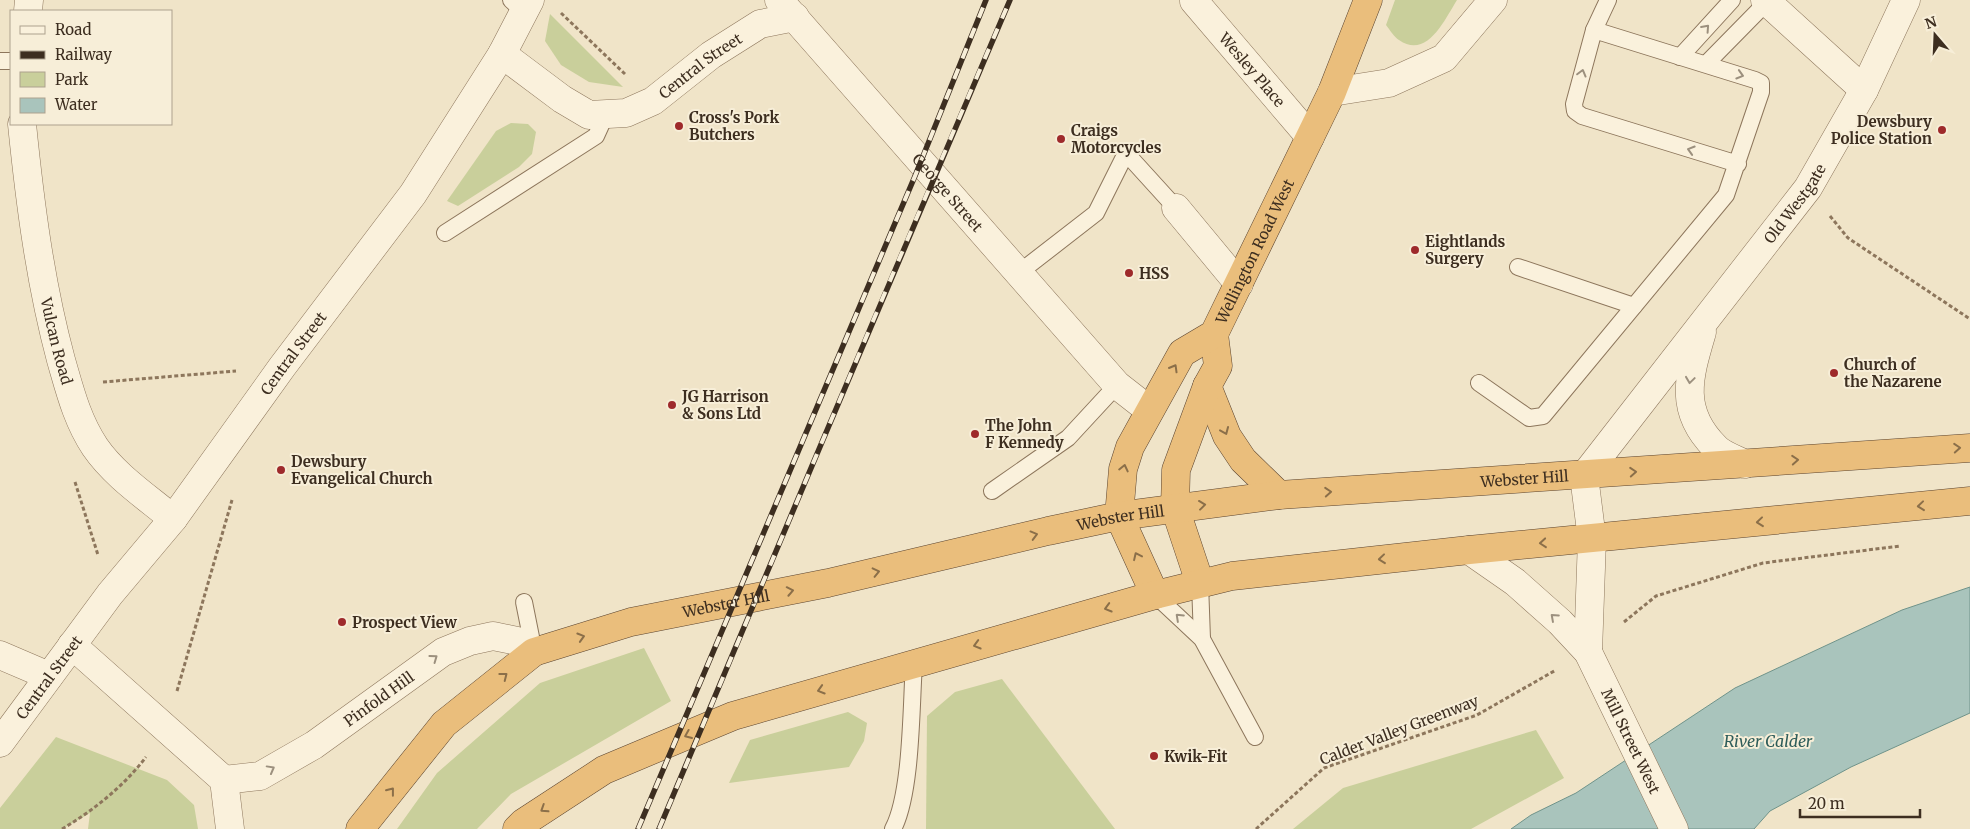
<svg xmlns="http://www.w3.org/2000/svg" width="1970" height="829" font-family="Merriweather,serif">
	<rect width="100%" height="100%" fill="#f0e4c8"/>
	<g fill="#c9cf9b">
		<path d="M1395 0H1457C1445 19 1427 60 1399 40 1394 37 1390 30 1386 25Z"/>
		<polygon points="550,14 623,87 589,82 561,65 545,41"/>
		<polygon points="511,123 528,124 536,132 532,154 519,167 458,206 447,201 496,131"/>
		<polygon points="644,648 671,701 511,794 477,829 397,829 437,773 540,683"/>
		<polygon points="1002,679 1115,829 926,829 927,716 955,692"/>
		<polygon points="848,712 867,723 864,741 849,767 729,783 750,740"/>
		<polygon points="1536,730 1564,778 1471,829 1293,829 1343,788"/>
		<polygon points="56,737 167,780 194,805 198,829 88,829 90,813 62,829 0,829 0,808"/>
	</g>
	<polygon fill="#a9c4bc" stroke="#6f938a" points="1970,587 1970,713 1851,767 1770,811 1754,829 1511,829 1531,815 1576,793 1735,688 1902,610"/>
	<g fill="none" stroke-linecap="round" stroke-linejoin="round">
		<g stroke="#8d765c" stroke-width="18">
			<g id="service">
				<polyline points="511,0 524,12"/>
				<polyline points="1594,30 1608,0"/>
				<polyline points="1680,57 1732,0"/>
				<polyline points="0,61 11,61"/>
				<polyline points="1706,64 1767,2"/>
				<polyline points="445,233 596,136 606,114"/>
				<polyline points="1518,267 1634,306"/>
				<polyline points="1020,272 1096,213 1126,153 1176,208"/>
				<polyline points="1479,383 1529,418 1543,416 1726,195 1761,92 1761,83 1755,80 1594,30 1574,104 1575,111 1582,116 1738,164"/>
				<polyline points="992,491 1068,438 1117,385"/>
				<polyline points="1200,583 1202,639"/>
				<polyline points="1155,595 1202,639 1255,737"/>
				<polyline points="524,602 534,652"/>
				<path d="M893 829C912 793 911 706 914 663"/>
			</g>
		</g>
		<g stroke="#8d765c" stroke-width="29">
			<g id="minor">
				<path id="s1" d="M779 0 1117 385 1149 410"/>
				<polyline points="1765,0 1864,90"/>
				<path id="s2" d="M1194 1 1310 137"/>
				<polyline points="28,11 29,0"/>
				<path id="s3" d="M502 54 562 99 589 115 626 113 653 101 711 55 760 24 795 17"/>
				<polyline points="1332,92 1389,83 1444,58 1493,0"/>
				<path id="s4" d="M22 124C30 203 40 282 61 360 70 391 77 420 95 447 115 476 147 497 173 519"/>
				<polyline points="1176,208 1239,284"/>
				<path d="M1702 332C1689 376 1678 410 1715 447 1722 455 1736 459 1745 464"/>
				<path id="s5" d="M1592 539 1584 476 1808 188 1864 90 1906 0"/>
				<polyline points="0,655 49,676"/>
			</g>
		</g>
		<g stroke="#8d765c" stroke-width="29">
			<g id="tertiary">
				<path id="s6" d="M1469 550 1515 582 1560 622 1588 652 1674 829"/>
				<polyline points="72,645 224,780 230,829"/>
				<polyline points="1588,652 1592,539"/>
				<path id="s7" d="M0 743 110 594 173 519 282 367 413 194 502 54 530 0"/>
				<path id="s8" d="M224 780 260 776 314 745 443 652 470 641 493 636 517 641 534 652"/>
			</g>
		</g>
		<g stroke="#5b4430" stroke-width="29">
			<g id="trunk">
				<polyline points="1207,386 1227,436 1243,460 1279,495"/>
				<polyline points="1200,583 1175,508 1176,470 1207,386 1218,366 1214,334"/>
				<path id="s9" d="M1155 595 1119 516 1123 469 1130 447 1182 353 1214 334 1332 92 1368 0"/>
				<path id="s10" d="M360 829 444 724 534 652 631 622 828 583 1048 531 1119 516 1279 495 1970 448"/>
				<polyline points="517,829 523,823 604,770 733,716 1155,595 1232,576 1469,550 1970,501"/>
			</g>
		</g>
		<g stroke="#8d765c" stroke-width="3" stroke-dasharray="4 2.5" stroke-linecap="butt">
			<polyline points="561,13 625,74"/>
			<polyline points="1830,216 1848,238 1970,319"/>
			<polyline points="103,382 236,371"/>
			<polyline points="75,482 98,555"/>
			<polyline points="1624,622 1656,596 1763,563 1900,546"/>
			<polyline points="177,691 232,500"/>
			<path d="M62 829C94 810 124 786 146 757"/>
			<polyline points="1256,829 1324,768 1477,715 1556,670"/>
		</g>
		<use href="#service" stroke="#faf1dc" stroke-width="16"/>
		<use href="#minor" stroke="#faf1dc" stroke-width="28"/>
		<use href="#tertiary" stroke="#faf1dc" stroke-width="28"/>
		<use href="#trunk" stroke="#eabe7c" stroke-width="28"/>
		<g stroke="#3d2e20" stroke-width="5.5">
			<g id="rail">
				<polyline points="638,829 915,176 986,0"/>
				<path d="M659 829C776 553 891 275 1010 0"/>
			</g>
		</g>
		<use href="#rail" stroke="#f7eed8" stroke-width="4" stroke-dasharray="11" stroke-linecap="butt"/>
	</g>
	<defs><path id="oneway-chevron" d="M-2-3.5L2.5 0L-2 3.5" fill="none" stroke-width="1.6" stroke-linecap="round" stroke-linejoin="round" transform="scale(1.25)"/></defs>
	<g stroke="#9c907e">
		<use href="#oneway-chevron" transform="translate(1706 28) rotate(-48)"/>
		<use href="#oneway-chevron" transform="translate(1582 73) rotate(-75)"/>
		<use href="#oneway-chevron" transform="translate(1740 75) rotate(17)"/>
		<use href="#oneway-chevron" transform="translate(1691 150) rotate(-163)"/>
		<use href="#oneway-chevron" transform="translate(1690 380) rotate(98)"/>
		<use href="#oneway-chevron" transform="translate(1179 617) rotate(-137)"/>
		<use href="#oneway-chevron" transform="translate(1554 617) rotate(-138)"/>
		<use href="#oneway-chevron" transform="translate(434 658) rotate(-36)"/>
		<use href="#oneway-chevron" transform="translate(271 769) rotate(-29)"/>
	</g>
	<g stroke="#8b6f49">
		<use href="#oneway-chevron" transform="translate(1174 368) rotate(-60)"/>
		<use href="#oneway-chevron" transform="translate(1225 431) rotate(67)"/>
		<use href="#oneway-chevron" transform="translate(1957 448) rotate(-4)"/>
		<use href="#oneway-chevron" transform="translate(1795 460) rotate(-4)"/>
		<use href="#oneway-chevron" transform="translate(1124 468) rotate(-77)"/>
		<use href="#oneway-chevron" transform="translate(1633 472) rotate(-4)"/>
		<use href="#oneway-chevron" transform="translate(1328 492) rotate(-4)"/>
		<use href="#oneway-chevron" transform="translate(1202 505) rotate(-7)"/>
		<use href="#oneway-chevron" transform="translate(1921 506) rotate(174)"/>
		<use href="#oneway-chevron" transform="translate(1760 522) rotate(174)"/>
		<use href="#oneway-chevron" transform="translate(1034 535) rotate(-15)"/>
		<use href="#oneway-chevron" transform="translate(1543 543) rotate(175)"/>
		<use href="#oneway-chevron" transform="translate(1137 556) rotate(-115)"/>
		<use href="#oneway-chevron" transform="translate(1382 559) rotate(174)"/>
		<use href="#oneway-chevron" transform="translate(876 572) rotate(-13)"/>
		<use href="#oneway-chevron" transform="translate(790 591) rotate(-11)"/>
		<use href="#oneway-chevron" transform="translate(1108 608) rotate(164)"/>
		<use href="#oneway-chevron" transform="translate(581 637) rotate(-17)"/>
		<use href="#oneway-chevron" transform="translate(977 645) rotate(164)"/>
		<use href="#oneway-chevron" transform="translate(504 676) rotate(-38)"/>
		<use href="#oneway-chevron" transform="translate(821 690) rotate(163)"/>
		<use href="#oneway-chevron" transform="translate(688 735) rotate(157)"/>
		<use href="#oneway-chevron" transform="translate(391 791) rotate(-52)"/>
		<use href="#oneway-chevron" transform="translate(544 809) rotate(147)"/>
	</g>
	<g fill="#9e2a2b" stroke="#f7eed8" stroke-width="2">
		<circle cx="679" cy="126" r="5"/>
		<circle cx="1942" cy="130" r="5"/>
		<circle cx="1061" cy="139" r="5"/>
		<circle cx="1415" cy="250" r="5"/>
		<circle cx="1129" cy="273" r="5"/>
		<circle cx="1834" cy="373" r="5"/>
		<circle cx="672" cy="405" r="5"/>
		<circle cx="975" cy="434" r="5"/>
		<circle cx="281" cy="470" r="5"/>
		<circle cx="342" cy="622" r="5"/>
		<circle cx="1154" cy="756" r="5"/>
	</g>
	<g text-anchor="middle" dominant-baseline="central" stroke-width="4" stroke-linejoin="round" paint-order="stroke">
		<g font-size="15" fill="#3d2e20" stroke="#f7eed8">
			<text stroke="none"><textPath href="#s3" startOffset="232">Central Street</textPath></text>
			<text stroke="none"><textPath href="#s2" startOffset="90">Wesley Place</textPath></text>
			<text stroke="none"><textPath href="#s1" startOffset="256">George Street</textPath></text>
			<text stroke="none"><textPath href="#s5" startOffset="408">Old Westgate</textPath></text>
			<text stroke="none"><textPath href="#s9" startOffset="394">Wellington Road West</textPath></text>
			<text stroke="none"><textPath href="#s4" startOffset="220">Vulcan Road</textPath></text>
			<text stroke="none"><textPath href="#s7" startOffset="488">Central Street</textPath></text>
			<text stroke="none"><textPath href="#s10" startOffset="1258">Webster Hill</textPath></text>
			<text stroke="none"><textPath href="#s10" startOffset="852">Webster Hill</textPath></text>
			<text stroke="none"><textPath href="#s10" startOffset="448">Webster Hill</textPath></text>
			<text stroke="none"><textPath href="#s7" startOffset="82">Central Street</textPath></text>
			<text stroke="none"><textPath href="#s8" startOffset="178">Pinfold Hill</textPath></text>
			<text transform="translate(1399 730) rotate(-21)">Calder Valley Greenway</text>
			<text stroke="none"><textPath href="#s6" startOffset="256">Mill Street West</textPath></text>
		</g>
		<g font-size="15" font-weight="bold" fill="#3d2e20" stroke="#f7eed8" text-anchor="start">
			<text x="689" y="117">Cross's Pork<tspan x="689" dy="17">Butchers</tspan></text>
			<text x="1932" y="121" text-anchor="end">Dewsbury<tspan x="1932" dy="17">Police Station</tspan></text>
			<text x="1071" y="130">Craigs<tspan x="1071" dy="17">Motorcycles</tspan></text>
			<text x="1425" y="241">Eightlands<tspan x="1425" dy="17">Surgery</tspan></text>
			<text x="1139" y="273">HSS</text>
			<text x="1844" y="364">Church of<tspan x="1844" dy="17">the Nazarene</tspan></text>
			<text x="682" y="396">JG Harrison<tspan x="682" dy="17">&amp; Sons Ltd</tspan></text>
			<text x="985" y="425">The John<tspan x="985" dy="17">F Kennedy</tspan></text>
			<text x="291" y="461">Dewsbury<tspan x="291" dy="17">Evangelical Church</tspan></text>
			<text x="352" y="622">Prospect View</text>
			<text x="1164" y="756">Kwik-Fit</text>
		</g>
		<g font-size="16" font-style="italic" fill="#2f5d5a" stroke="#f7eed8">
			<text x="1768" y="741">River Calder</text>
		</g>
	</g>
	<rect x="10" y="10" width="162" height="115" fill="#f7eed8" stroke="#ada18e"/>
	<rect x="20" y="26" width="25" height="8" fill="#faf1dc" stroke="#ada18e"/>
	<text x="55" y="35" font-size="15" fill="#3d2e20">Road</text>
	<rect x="20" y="51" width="25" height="8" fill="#3d2e20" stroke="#ada18e"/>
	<text x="55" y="60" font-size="15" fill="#3d2e20">Railway</text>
	<rect x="20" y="72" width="25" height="15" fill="#c9cf9b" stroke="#ada18e"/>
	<text x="55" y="85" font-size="15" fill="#3d2e20">Park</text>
	<rect x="20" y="98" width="25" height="15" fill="#a9c4bc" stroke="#ada18e"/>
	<text x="55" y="110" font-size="15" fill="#3d2e20">Water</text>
	<g transform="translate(1935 35) rotate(341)" stroke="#f7eed8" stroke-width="4" paint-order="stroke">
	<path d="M0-4L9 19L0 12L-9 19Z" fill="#3d2e20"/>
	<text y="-8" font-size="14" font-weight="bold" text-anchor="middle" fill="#3d2e20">N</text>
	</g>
	<path d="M1800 809v8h120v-8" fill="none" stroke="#3d2e20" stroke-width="2.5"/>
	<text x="1808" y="809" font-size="15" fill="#3d2e20" stroke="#f7eed8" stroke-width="4" paint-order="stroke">20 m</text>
</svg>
